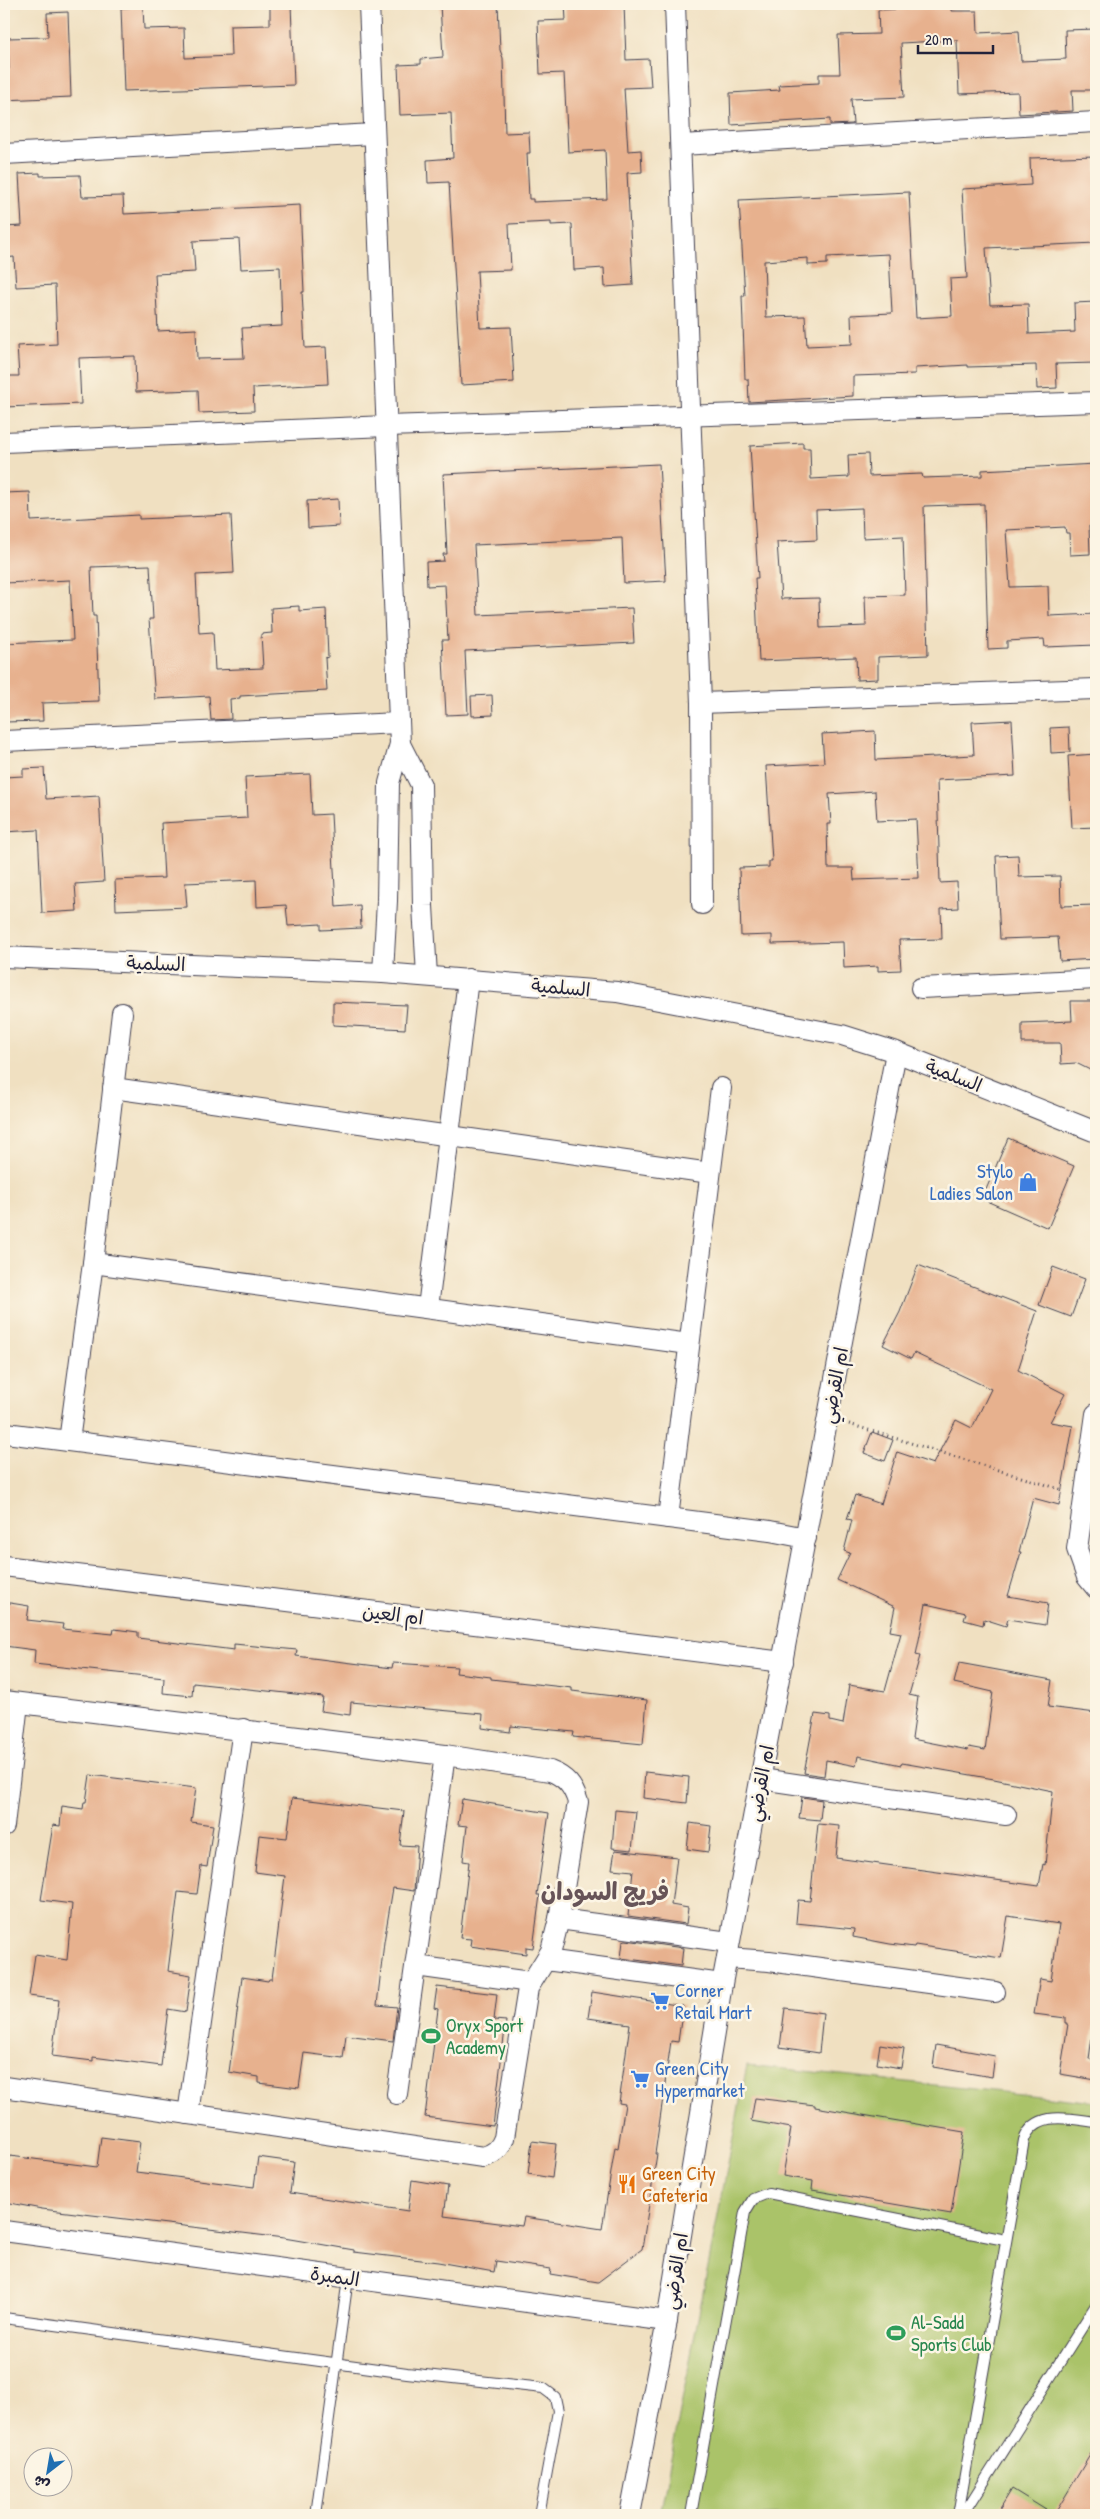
<svg xmlns="http://www.w3.org/2000/svg" width="1100" height="2519" font-family="'Patrick Hand','Playpen Sans Arabic',sans-serif">
	<rect width="100%" height="100%" fill="#fcf5e5"/>
	<filter id="ink" filterUnits="userSpaceOnUse"><feTurbulence type="fractalNoise" baseFrequency=".02" numOctaves="2"/><feDisplacementMap in="SourceGraphic" scale="10" xChannelSelector="R" yChannelSelector="G"/><feConvolveMatrix kernelMatrix="1 2 1 2 8 2 1 2 1" color-interpolation-filters="sRGB"/></filter>
	<filter id="wash" filterUnits="userSpaceOnUse"><feTurbulence type="fractalNoise" baseFrequency=".0096" numOctaves="4" result="noise"/><feDisplacementMap in="SourceGraphic" scale="20" xChannelSelector="R" yChannelSelector="G"/><feGaussianBlur stdDeviation="1.12" result="paint"/><feColorMatrix in="noise" values="0 0 0 0 0 0 0 0 0 0 0 0 0 0 0 0 0 1.4 0 .05"/><feComposite in="paint" operator="in"/></filter>
	<g filter="url(#wash)">
		<rect width="100%" height="100%" fill="#f0e0c1"/>
		<polygon fill="#aac369" stroke="#667252" points="747,2065 1096,2102 1096,2515 660,2515"/>
		<g id="blocks">
			<g fill="#e7b18e" fill-rule="evenodd">
				<polygon points="270,4 291,4 294,85 124,91 121,8 143,7 144,29 184,28 185,58 231,56 230,26 270,25"/>
				<polygon points="440,4 498,4 500,50 503,58 505,133 529,132 530,153 527,153 529,199 533,199 533,202 607,199 605,150 568,152 564,73 540,74 538,21 566,20 565,4 624,4 626,60 649,59 651,87 624,88 628,151 641,150 642,172 627,173 633,285 605,287 604,268 574,270 572,224 551,225 551,222 509,224 511,270 477,271 480,328 511,327 514,382 461,385 449,182 428,183 427,160 453,158 451,113 400,115 398,65 421,64 421,59 443,57"/>
				<polygon points="931,4 952,4 952,11 977,11 978,33 1019,31 1021,61 1066,59 1065,30 1096,29 1096,90 1072,90 1073,111 1019,114 1018,92 959,94 957,40 901,43 904,97 851,99 853,124 830,125 830,119 731,125 730,93 780,90 779,85 819,83 819,74 840,74 838,35 879,34 878,10 931,8"/>
				<polygon points="68,12 71,97 4,100 4,69 9,69 8,38 48,37 47,13"/>
				<path d="M1096 156V243L986 248 990 305 1028 304 1029 334 1075 332 1074 303 1096 302V363L1056 364 1057 388 1037 389 1036 365 968 367V365L915 368V374L853 376V396L749 402 748 379H745L742 296H745L739 200 909 192 916 318 952 316 950 279 967 278 962 189 1031 185 1030 158ZM889 254 892 313 851 315 852 344 807 346 805 316 766 317 764 261 808 258V265L827 264V257Z"/>
				<path d="M40 173V176L80 175 82 197 123 196 124 214 300 205 304 292H302L305 348 326 347 328 384 253 388 254 411 199 413 198 390 136 392 135 356 79 358 81 404 4 407V376H19L17 346 57 344 55 285 16 287 14 257 4 258V227L22 226 19 174ZM239 239 241 269 280 267 282 326 242 328 244 358 197 359 196 329 158 331 155 274 195 272 193 241Z"/>
				<path d="M803 443V448H810L811 479 849 477 848 455 868 454 869 476 922 474 923 478 982 476V470L1096 464V526H1089L1090 554 1070 555 1069 533H1066L1065 527 1006 530 1010 587 1048 586 1049 616 1096 614V645L1045 647 1044 639 1007 641V648L988 649 984 504 924 506 928 655 878 657V679L857 680 856 657 759 661 755 578H758L750 446ZM862 508 863 538 903 536 905 595 865 596 866 626 820 628 819 598 781 599 777 542 817 540 816 510Z"/>
				<polygon points="659,464 666,581 624,583 622,538 474,545 478,615 632,608 634,643 465,651 468,714 446,715 442,640 448,640 445,585 427,586 426,562 444,561 443,554 447,554 443,474"/>
				<polygon points="30,492 31,521 139,515 139,519 231,515 234,573 196,575 199,633 213,632 215,670 263,668 261,634 272,633 271,608 299,606 299,611 326,609 328,657 325,658 327,691 240,696 240,698 230,699 231,719 211,720 209,696 155,699 149,619 153,619 150,565 91,567 93,616 96,616 99,701 42,703 43,721 4,722 4,643 73,640 70,580 4,583 4,493"/>
				<polygon points="338,499 339,526 308,528 307,501"/>
				<polygon points="492,695 493,715 472,716 471,696"/>
				<path d="M1012 720 1015 776 937 780 940 883 957 882 958 908 941 909 942 939 899 940 901 970 878 971V966L844 968 843 942 772 944V935L741 936 739 868 769 867V861H772L766 766 824 763 822 734 841 733 875 731 876 760 974 755 972 722ZM875 791 877 821 916 819 919 878 854 880 853 868H828L827 824H831L829 794Z"/>
				<polygon points="1069,727 1070,752 1051,753 1050,728"/>
				<polygon points="1096,754 1096,827 1072,828 1068,756"/>
				<polygon points="44,768 46,799 99,796 104,882 75,884 77,911 42,913 38,830 4,832 4,777 23,776 23,769"/>
				<polygon points="310,774 312,815 331,814 336,907 360,905 361,928 321,930 321,924 288,926 286,905 257,907 256,880 185,883 187,907 116,910 115,880 164,878 161,823 247,818 245,777"/>
				<polygon points="1018,855 1019,877 1060,876 1061,906 1096,905 1096,959 1060,961 1058,937 1000,939 996,856"/>
				<polygon points="1071,1001 1096,1001 1096,1073 1076,1063 1061,1064 1060,1043 1022,1043 1022,1023 1072,1021"/>
				<polygon points="333,1002 407,1005 405,1029 333,1025"/>
				<polygon points="1008,1138 1074,1166 1048,1228 982,1199"/>
				<polygon points="918,1265 1037,1311 1018,1370 1065,1394 1050,1422 1073,1426 1059,1505 1033,1498 1019,1552 1021,1552 1008,1596 1048,1603 1045,1625 1008,1619 1006,1626 984,1619 983,1625 964,1620 966,1613 926,1604 916,1655 920,1656 909,1695 918,1697 912,1739 968,1750 969,1747 985,1750 993,1692 954,1683 959,1663 1052,1680 1048,1707 1096,1713 1096,2008 1089,2059 1096,2060 1096,2080 1060,2074 1068,2024 1066,2024 1066,2018 1034,2014 1040,1979 1051,1981 1059,1924 1008,1916 1001,1958 915,1945 914,1947 890,1944 853,1937 854,1929 796,1923 798,1900 810,1901 818,1824 839,1826 836,1858 1039,1886 1043,1864 1045,1865 1053,1791 994,1779 902,1763 901,1765 858,1756 856,1766 826,1760 824,1776 804,1773 815,1714 830,1716 830,1721 843,1724 849,1685 885,1691 901,1633 890,1631 895,1607 837,1580 850,1553 844,1551 852,1520 847,1519 855,1495 881,1504 897,1452 933,1464 956,1420 972,1428 991,1389 914,1353 911,1359 883,1345 900,1312"/>
				<polygon points="1053,1267 1085,1279 1071,1317 1039,1305"/>
				<polygon points="872,1432 893,1440 885,1461 864,1453"/>
				<polygon points="4,1602 29,1606 27,1620 63,1624 62,1629 113,1634 114,1629 138,1632 138,1638 234,1650 234,1644 297,1650 296,1656 392,1668 393,1663 457,1667 456,1673 491,1677 491,1679 572,1688 572,1691 647,1700 643,1744 573,1737 574,1732 511,1726 510,1732 482,1728 483,1714 351,1702 350,1715 321,1711 323,1697 193,1683 192,1696 163,1693 164,1678 34,1664 35,1650 4,1646"/>
				<polygon points="645,1772 689,1777 687,1803 643,1798"/>
				<polygon points="90,1775 196,1788 191,1822 213,1825 207,1867 201,1866 197,1894 178,1892 168,1971 191,1975 186,2012 168,2009 161,2066 93,2057 93,2061 52,2056 59,2000 29,1996 35,1955 67,1960 72,1904 41,1900 53,1825 60,1826 62,1806 83,1809 84,1802 86,1802"/>
				<polygon points="802,1797 822,1800 820,1820 799,1818"/>
				<polygon points="292,1798 404,1811 400,1845 417,1846 414,1891 393,1888 384,1942 377,2005 397,2007 393,2041 346,2035 343,2058 304,2053 299,2088 259,2083 259,2077 229,2072 242,1977 268,1981 269,1979 272,1979 285,1876 255,1872 259,1835 287,1838"/>
				<polygon points="462,1799 549,1813 537,1895 540,1895 533,1948 526,1947 526,1954 470,1946 471,1939 460,1938 469,1862 463,1861 467,1826 458,1825"/>
				<polygon points="615,1810 636,1812 632,1850 612,1848"/>
				<polygon points="690,1823 711,1826 708,1852 687,1849"/>
				<polygon points="615,1850 677,1857 671,1905 688,1908 686,1924 628,1916 633,1871 612,1869"/>
				<polygon points="626,1940 683,1948 681,1966 621,1958 623,1941"/>
				<polygon points="437,1987 497,1994 494,2020 506,2021 493,2126 425,2117 438,2009 434,2008"/>
				<polygon points="592,1992 683,2006 678,2042 671,2041 655,2154 657,2154 642,2249 598,2282 550,2274 551,2269 496,2261 494,2272 438,2262 354,2252 354,2250 284,2238 42,2209 4,2202 10,2156 97,2167 101,2137 140,2142 136,2172 254,2187 258,2157 294,2162 290,2193 408,2211 412,2180 448,2186 444,2216 522,2226 524,2217 602,2229 615,2147 618,2148 625,2104 619,2103 630,2024 588,2018"/>
				<polygon points="785,2008 823,2013 819,2053 780,2047"/>
				<polygon points="880,2044 904,2048 901,2068 877,2064"/>
				<polygon points="936,2045 995,2056 992,2077 933,2067"/>
				<polygon points="755,2098 815,2105 815,2107 964,2132 951,2214 812,2190 813,2181 783,2176 791,2128 751,2121"/>
				<polygon points="532,2141 556,2144 552,2178 528,2174"/>
				<polygon points="1096,2445 1096,2515 996,2515 1012,2489 1054,2515"/>
			</g>
		</g>
	</g>
	<g filter="url(#ink)">
		<use href="#blocks" fill-opacity="0" stroke="#413e4f" stroke-width="1"/>
		<g fill="none" stroke-linecap="round" stroke-linejoin="round">
			<g stroke="#413e4f" stroke-width="12">
				<g id="service">
					<polyline points="4,2318 407,2373 543,2388 555,2397 558,2411 539,2515"/>
					<polyline points="316,2515 348,2278"/>
					<polyline points="691,2515 745,2212 753,2199 768,2193 1005,2240"/>
					<path d="M958 2515 1024 2140C1036 2109 1070 2119 1096 2122"/>
					<polyline points="963,2515 1096,2305"/>
				</g>
			</g>
			<g stroke="#413e4f" stroke-width="22">
				<g id="minor">
					<polyline points="369,4 400,744 389,783 387,901 383,973"/>
					<polyline points="675,4 701,703 702,904"/>
					<polyline points="681,145 1096,122"/>
					<polyline points="4,154 374,134"/>
					<polyline points="4,442 387,426 1096,402"/>
					<polyline points="701,703 1096,689"/>
					<polyline points="4,741 399,723"/>
					<polyline points="400,744 421,785 423,906 427,976"/>
					<polyline points="4,957 383,973 617,992 842,1035 896,1052 1096,1132"/>
					<polyline points="921,988 1096,979"/>
					<polyline points="113,1088 710,1173"/>
					<polyline points="93,1263 689,1344"/>
					<polyline points="428,1308 468,979"/>
					<polyline points="1096,1414 1077,1549 1087,1577 1096,1588"/>
					<polyline points="6,1433 770,1531 806,1538"/>
					<polyline points="69,1441 93,1263 122,1013"/>
					<polyline points="668,1518 721,1088"/>
					<polyline points="4,1566 783,1662"/>
					<path d="M4 1701 445 1755 550 1771C566 1777 573 1786 578 1802L559 1919 551 1951 528 1988 504 2138C500 2149 494 2154 483 2157L4 2087"/>
					<polyline points="761,1779 1006,1815"/>
					<polyline points="4,1826 18,1703"/>
					<polyline points="559,1919 729,1942"/>
					<polyline points="727,1958 769,1961 995,1992"/>
					<polyline points="546,1960 722,1984"/>
					<polyline points="416,1966 530,1982"/>
					<polyline points="397,2094 445,1755"/>
					<polyline points="188,2114 243,1729"/>
					<polyline points="4,2231 667,2321"/>
					<polyline points="630,2515 667,2321 722,1984 896,1052"/>
				</g>
			</g>
			<polyline stroke="#413e4f" stroke-width="3" stroke-dasharray="1 4" stroke-linecap="butt" points="849,1424 1063,1490"/>
			<use href="#service" stroke="#fff" stroke-width="10"/>
			<use href="#minor" stroke="#fff" stroke-width="20"/>
		</g>
	</g>
	<defs>
		<g id="shop-bare" transform="scale(1.5)"><path d="M-5-2.5h2.3a2.7 3.5 0 0 1 5.4 0H5L5.5 6h-11ZM-1.5-2.5h3a1.5 2.3 0 0 0-3 0Z" fill="#3f7fe0" stroke="#fcf5e5" stroke-width="2.5" paint-order="stroke"/></g>
		<g id="supermarket-bare" transform="scale(1.5)"><path d="M-6-5.5h2.5l.6 2H6L4.5 2H-2.5L-4.4-4H-6ZM-1.5 3.2a1.3 1.3 0 1 0 .1 0ZM3 3.2a1.3 1.3 0 1 0 .1 0Z" fill="#3f7fe0" stroke="#fcf5e5" stroke-width="2.5" paint-order="stroke"/></g>
		<g id="stadium-bare" transform="scale(1.5)"><path d="M0-5a6.5 5 0 1 0 0 10a6.5 5 0 1 0 0-10ZM-3.5-1.8h7v3.6h-7Z" fill="#2e9e5b" stroke="#fcf5e5" stroke-width="2.5" paint-order="stroke"/></g>
		<g id="restaurant-bare" transform="scale(1.5)"><path d="M-5-6h1v4h1v-4h1v4h1v-4h1v5L-1.5 .5V6h-2V.5L-5-1ZM5-6V6H3V1.5H1.5Q1.5-4 5-6Z" fill="#e8710a" stroke="#fcf5e5" stroke-width="2.5" paint-order="stroke"/></g>
	</defs>
	<g fill-rule="evenodd">
		<use href="#shop-bare" x="1028" y="1182"/>
		<use href="#supermarket-bare" x="660" y="2001"/>
		<use href="#stadium-bare" x="431" y="2036"/>
		<use href="#supermarket-bare" x="640" y="2079"/>
		<use href="#restaurant-bare" x="627" y="2184"/>
		<use href="#stadium-bare" x="896" y="2333"/>
	</g>
	<g text-anchor="middle" dominant-baseline="central" stroke-width="5" stroke-linejoin="round" paint-order="stroke">
		<g font-size="19" fill="#22223b" stroke="#fcf5e5">
			<text transform="translate(156 963) rotate(2)">السلمية</text>
			<text transform="translate(561 987) rotate(5)">السلمية</text>
			<text transform="translate(954 1075) rotate(22)">السلمية</text>
			<text transform="translate(834 1385) rotate(-79)">ام القرضي</text>
			<text transform="translate(393 1614) rotate(7)">ام العين</text>
			<text transform="translate(760 1783) rotate(-79)">ام القرضي</text>
			<text transform="translate(675 2271) rotate(-81)">ام القرضي</text>
			<text transform="translate(335 2276) rotate(8)">البمبرة</text>
		</g>
		<g font-size="19" fill="#366cbe" stroke="#fcf5e5" text-anchor="start">
			<text x="1013" y="1171" text-anchor="end">Stylo<tspan x="1013" dy="22">Ladies Salon</tspan></text>
			<text x="675" y="1990">Corner<tspan x="675" dy="22">Retail Mart</tspan></text>
			<text x="655" y="2068">Green City<tspan x="655" dy="22">Hypermarket</tspan></text>
		</g>
		<g font-size="19" fill="#27864d" stroke="#fcf5e5" text-anchor="start">
			<text x="446" y="2025">Oryx Sport<tspan x="446" dy="22">Academy</tspan></text>
			<text x="911" y="2322">Al-Sadd<tspan x="911" dy="22">Sports Club</tspan></text>
		</g>
		<g font-size="19" fill="#c56008" stroke="#fcf5e5" text-anchor="start">
			<text x="642" y="2173">Green City<tspan x="642" dy="22">Cafeteria</tspan></text>
		</g>
		<g font-size="24" font-weight="bold" fill="#675458" stroke="#fcf5e5">
			<text x="605" y="1891">فريج السودان</text>
		</g>
	</g>
	<rect width="1100" height="2519" fill="none" stroke="#fcf5e5" stroke-width="20"/>
	<g transform="translate(48 2472) rotate(211)"><circle r="24" fill="#fcf5e5" stroke="#a5a1a1"/>
	<path d="M0-4L9 19L0 12L-9 19Z" fill="#1f6fb2"/>
	<text y="-8" font-size="14" font-weight="bold" text-anchor="middle" fill="#22223b">ش</text>
	</g>
	<path d="M918 45v8h75v-8" fill="none" stroke="#22223b" stroke-width="2.5"/>
	<text x="925" y="45" font-size="15" fill="#22223b" stroke="#fcf5e5" stroke-width="4" paint-order="stroke">20 m</text>
</svg>
